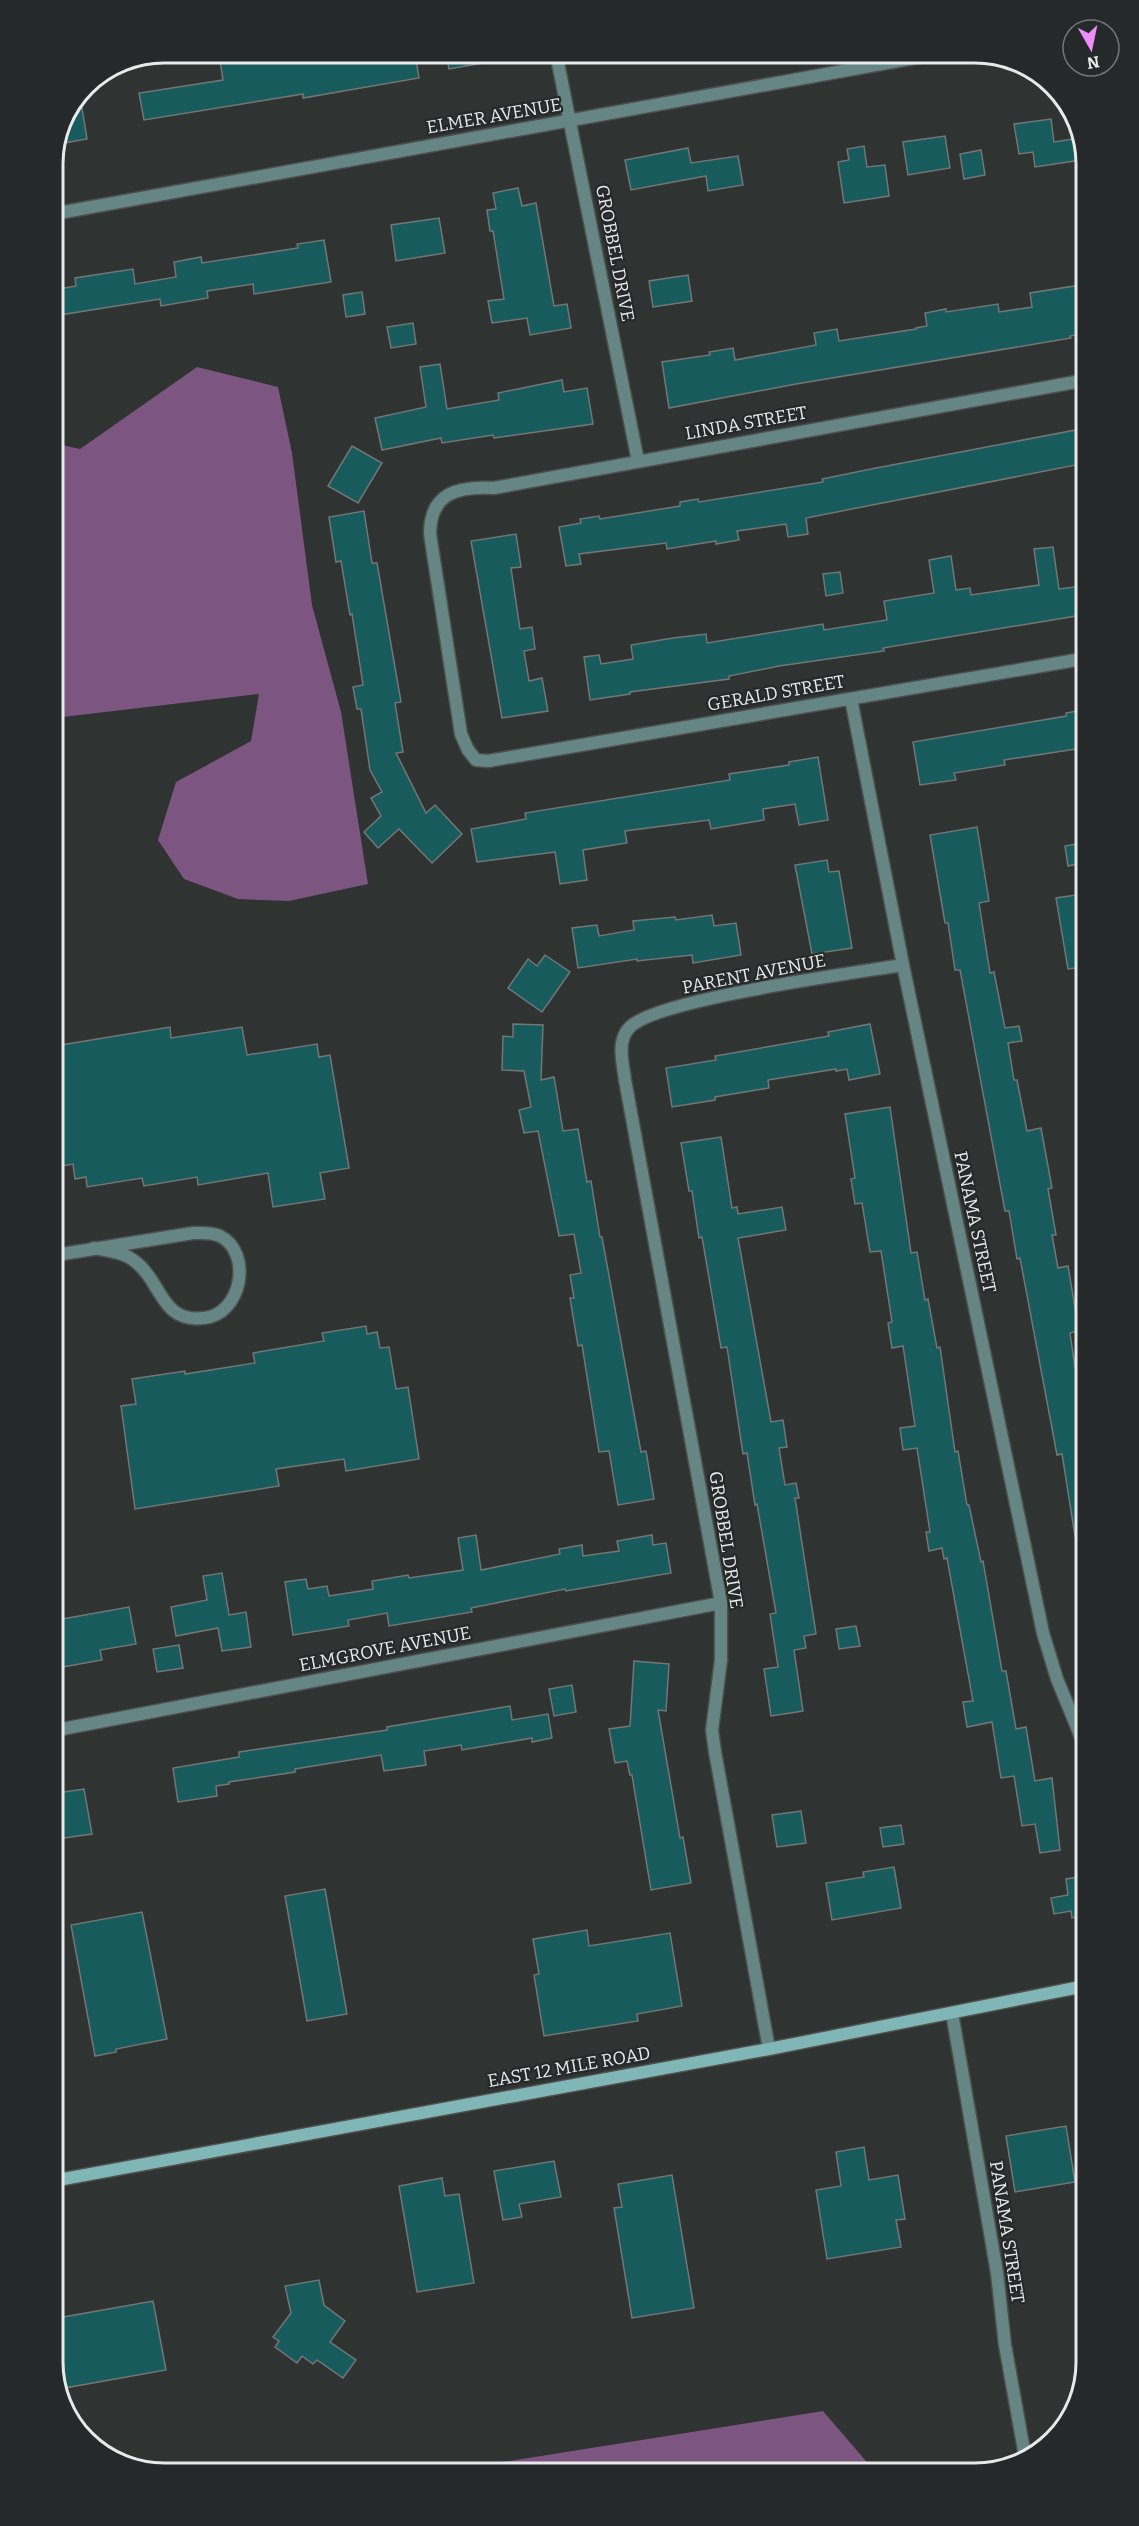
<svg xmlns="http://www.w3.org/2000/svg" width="1139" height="2526" font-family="Bitter,serif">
	<rect width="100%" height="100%" fill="#2f3332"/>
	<g fill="#7c5581">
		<polygon points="197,367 278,387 292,453 312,605 341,712 368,884 289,901 238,899 184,879 158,840 176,782 251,741 259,694 54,718 53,443 80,449"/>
		<polygon points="823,2411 872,2468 446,2471"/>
	</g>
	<g fill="#185b5c" stroke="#727676" stroke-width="1.5">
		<polygon points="272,53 276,53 278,62 317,56 316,53 415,53 419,78 303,98 303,94 144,120 139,93 223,80 220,61"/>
		<polygon points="446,53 494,53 494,61 449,69"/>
		<polygon points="80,96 87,139 59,144"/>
		<polygon points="1051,119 1054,142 1079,138 1081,160 1035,167 1033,152 1019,154 1014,124"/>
		<polygon points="945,136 950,168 908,175 903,142"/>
		<polygon points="864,146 867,167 885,165 889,196 844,203 838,162 849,160 847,149"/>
		<polygon points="688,148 691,163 738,156 743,185 708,191 706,176 631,190 625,160"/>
		<polygon points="981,150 985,175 964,179 960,154"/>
		<polygon points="518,188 522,206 536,203 554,306 567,304 571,328 530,335 527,318 492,323 488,301 504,299 493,231 490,231 487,210 496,209 493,193"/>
		<polygon points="439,218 445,253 396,261 391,225"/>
		<polygon points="324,240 331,282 254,294 253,284 207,291 208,298 161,306 160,299 53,316 53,290 76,286 75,278 133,269 135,284 176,277 174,262 201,257 202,263 298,248 297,244"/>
		<polygon points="688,275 692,301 653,307 649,281"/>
		<polygon points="1081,285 1081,334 1070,336 1071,338 796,384 669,408 662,362 710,355 709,352 733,348 735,360 816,345 814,333 837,329 839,341 916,329 916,328 927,326 925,313 946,309 946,312 998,304 999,312 1032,307 1030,293"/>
		<polygon points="362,292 365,314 346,317 343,295"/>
		<polygon points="413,323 416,344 391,348 387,327"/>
		<polygon points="440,364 447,409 499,400 498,393 562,380 564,392 587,388 593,424 494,438 493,435 442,443 441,438 382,450 375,418 426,407 420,367"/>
		<polygon points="1081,429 1081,464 806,518 808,534 788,537 786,524 737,531 739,540 716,544 716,541 667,549 666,543 579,554 581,564 566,566 559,527 581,523 580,519 599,516 600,519 680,506 680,502 698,499 699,502 823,482 822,479 871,469"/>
		<polygon points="352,446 382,463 358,503 328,486"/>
		<polygon points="364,511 372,563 377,563 401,702 395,703 403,752 396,753 426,813 435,805 462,834 432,863 399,829 378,848 364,832 381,816 371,798 382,792 370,770 361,709 357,709 353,687 363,685 352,614 350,615 341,561 336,562 329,517"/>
		<polygon points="516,534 521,567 511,568 520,629 532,627 535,649 524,651 529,681 542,678 548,711 502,718 471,541"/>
		<polygon points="1053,547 1059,589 1082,586 1082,615 883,648 884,651 779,666 729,676 729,679 630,692 630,694 590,700 584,657 599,655 601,664 633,659 631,645 673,638 706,634 707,643 823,624 824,630 887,620 884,601 934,593 929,560 951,556 956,590 970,588 971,595 1039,585 1034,549"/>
		<polygon points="840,572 843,593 826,596 823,574"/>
		<polygon points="1082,710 1082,748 1004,760 1005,765 954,773 956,780 920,785 913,742 1066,716 1066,713"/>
		<polygon points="818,757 828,820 799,825 795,804 763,809 764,820 711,829 709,820 625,831 627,843 583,850 587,880 560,884 555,852 477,862 471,829 526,819 525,813 730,780 729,774 789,765 789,762"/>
		<polygon points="977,827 989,901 979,903 990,973 994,972 1005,1028 1019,1026 1022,1041 1008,1043 1014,1080 1017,1080 1027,1131 1041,1128 1052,1188 1048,1189 1056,1235 1052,1235 1058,1268 1068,1266 1079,1331 1070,1333 1075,1367 1084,1365 1084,1535 1075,1536 1062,1454 1057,1455 1020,1258 1017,1259 1009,1211 1005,1211 960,970 955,970 948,923 945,923 930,835"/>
		<polygon points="1082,843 1082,863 1068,866 1065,846"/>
		<polygon points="827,860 829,872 839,871 852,948 812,954 795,865"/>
		<polygon points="1083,894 1083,967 1068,969 1056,898"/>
		<polygon points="712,915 714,926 736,923 741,955 693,963 692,955 637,961 637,959 578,968 572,928 597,925 599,936 634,930 633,921 675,917 676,920"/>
		<polygon points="545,955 570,972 542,1012 508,988 528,959 537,966"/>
		<polygon points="513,1024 543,1025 541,1080 554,1077 563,1131 578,1129 587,1182 591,1181 600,1237 602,1237 641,1452 646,1451 654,1499 618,1505 609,1451 599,1452 582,1345 578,1346 570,1298 574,1298 570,1275 581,1273 574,1234 559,1236 538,1131 524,1133 519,1110 531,1107 524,1071 502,1070 503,1036 513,1037"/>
		<polygon points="870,1024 880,1074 849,1080 847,1069 836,1071 836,1069 768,1080 769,1088 715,1097 715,1100 672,1107 666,1068 716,1060 715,1056 829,1036 828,1032"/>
		<polygon points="170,1027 171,1038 242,1027 247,1055 317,1044 319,1057 330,1055 349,1168 320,1173 325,1199 273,1207 268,1173 198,1185 197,1177 144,1186 142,1178 87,1187 86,1177 75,1179 73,1164 55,1167 55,1046"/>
		<polygon points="890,1107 911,1253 917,1252 925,1300 928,1299 937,1348 940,1347 955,1452 958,1451 967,1505 969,1505 981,1562 983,1561 1002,1671 1006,1671 1016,1729 1026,1727 1035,1781 1052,1778 1060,1850 1040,1853 1035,1824 1022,1826 1014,1776 1001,1778 992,1722 967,1727 963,1702 973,1701 947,1558 944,1559 942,1548 929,1551 926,1532 930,1532 917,1448 903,1450 900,1428 915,1426 903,1346 892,1348 888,1323 892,1322 881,1251 870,1252 862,1203 855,1204 851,1179 855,1178 845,1114"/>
		<polygon points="721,1137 732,1208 737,1207 738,1214 782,1207 786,1230 738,1238 771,1422 783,1420 787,1447 779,1448 785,1485 796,1483 799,1498 795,1498 816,1634 804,1636 806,1648 794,1650 803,1711 771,1716 764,1669 778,1667 770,1614 776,1613 757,1504 755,1505 747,1453 743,1454 727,1347 721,1348 702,1237 699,1238 692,1191 689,1191 681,1143"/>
		<polygon points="366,1326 367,1334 377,1332 380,1348 389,1347 396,1389 408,1387 419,1459 346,1471 344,1459 276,1469 279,1486 135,1509 121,1406 136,1404 132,1379 185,1371 185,1374 255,1363 253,1353 324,1341 322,1333"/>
		<polygon points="476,1535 481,1570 560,1554 559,1549 582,1545 583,1556 619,1551 617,1541 652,1535 653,1545 666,1543 671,1573 566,1591 565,1589 471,1608 472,1612 389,1626 387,1613 348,1620 349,1626 293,1635 285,1582 306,1579 308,1589 327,1586 329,1596 373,1589 372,1581 408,1575 409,1578 463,1570 458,1538"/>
		<polygon points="222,1573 229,1615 246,1612 251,1647 222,1651 218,1628 176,1636 171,1607 207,1600 203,1576"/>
		<polygon points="129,1607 136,1644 100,1650 102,1660 57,1668 57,1620"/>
		<polygon points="856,1626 860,1646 839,1649 836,1629"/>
		<polygon points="179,1645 183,1668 157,1672 153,1649"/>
		<polygon points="634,1661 669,1664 666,1711 658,1710 680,1838 683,1837 691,1883 651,1890 632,1775 630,1775 627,1761 615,1763 609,1729 630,1726"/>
		<polygon points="572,1685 576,1712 554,1716 549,1689"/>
		<polygon points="510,1706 512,1720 548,1714 552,1738 532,1742 532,1738 462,1750 461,1745 424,1751 426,1765 384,1771 381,1755 295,1769 295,1772 229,1782 229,1784 216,1786 217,1796 178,1802 173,1768 239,1757 239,1752 387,1730 387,1727"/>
		<polygon points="84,1789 92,1834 57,1839 57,1793"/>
		<polygon points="801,1811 806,1843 777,1847 772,1815"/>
		<polygon points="901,1825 904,1844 883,1847 880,1828"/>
		<polygon points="894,1867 901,1908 832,1920 826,1883 864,1877 863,1872"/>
		<polygon points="1085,1876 1085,1916 1072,1918 1071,1911 1054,1914 1051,1898 1068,1895 1066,1879"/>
		<polygon points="325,1889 347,2014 307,2021 285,1896"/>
		<polygon points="142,1912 167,2039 116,2049 116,2052 95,2056 71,1925"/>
		<polygon points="587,1930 589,1946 670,1933 682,2006 637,2014 638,2021 544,2036 534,1975 539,1974 533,1939"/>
		<polygon points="1066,2126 1075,2182 1015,2192 1006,2136"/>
		<polygon points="864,2147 869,2180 898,2175 905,2219 896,2220 901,2247 827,2259 816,2190 841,2186 836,2152"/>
		<polygon points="554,2161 561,2197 519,2204 522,2217 503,2220 494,2171"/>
		<polygon points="672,2175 694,2308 632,2318 614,2208 622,2207 618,2184"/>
		<polygon points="442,2178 445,2196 459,2194 474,2283 417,2292 399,2186"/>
		<polygon points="319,2280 324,2305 345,2321 330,2342 356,2360 343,2378 317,2360 313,2364 302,2356 297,2363 275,2347 279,2341 273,2337 291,2313 285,2286"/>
		<polygon points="153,2301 166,2370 59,2389 58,2318"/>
	</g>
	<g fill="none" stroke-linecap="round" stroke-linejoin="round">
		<g stroke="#4d504f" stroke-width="15">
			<g id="minor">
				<polyline points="556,53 638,461"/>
				<polyline points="53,214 942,53"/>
				<path d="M1081 381 494 488C459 486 430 492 430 534L461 734 468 750 476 760 488 761 1082 659"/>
				<polyline points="851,699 903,965 1043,1633 1057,1679 1085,1747"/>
				<path d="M56 1255 193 1233C202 1233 212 1232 220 1236 253 1253 242 1314 204 1318 161 1323 162 1283 137 1263 125 1252 108 1251 94 1248"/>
				<polyline points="57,1730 721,1603"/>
				<polyline points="952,2013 997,2273 1005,2345 1025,2456"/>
				<path d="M769 2049 715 1752 712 1730 721 1660V1603L625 1080C623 1063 616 1041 630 1027 658 999 854 973 903 965"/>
			</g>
		</g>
		<g stroke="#4d504f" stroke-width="15">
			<polyline id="secondary" points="58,2180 769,2049 1085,1986"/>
		</g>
		<use href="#minor" stroke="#668686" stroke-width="12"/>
		<use href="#secondary" stroke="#81b6b6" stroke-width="12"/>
	</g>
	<g text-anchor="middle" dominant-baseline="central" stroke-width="4.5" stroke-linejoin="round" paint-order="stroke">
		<g font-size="18" fill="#e8eaea" stroke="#252929">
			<text transform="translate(494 116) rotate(-10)">ELMER AVENUE</text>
			<text transform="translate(615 253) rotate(79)">GROBBEL DRIVE</text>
			<text transform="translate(746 423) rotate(-10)">LINDA STREET</text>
			<text transform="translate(776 693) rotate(-10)">GERALD STREET</text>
			<text transform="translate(754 974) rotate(-11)">PARENT AVENUE</text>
			<text transform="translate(975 1222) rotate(78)">PANAMA STREET</text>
			<text transform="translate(726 1540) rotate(81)">GROBBEL DRIVE</text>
			<text transform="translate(385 1649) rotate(-11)">ELMGROVE AVENUE</text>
			<text transform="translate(569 2067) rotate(-10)">EAST 12 MILE ROAD</text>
			<text transform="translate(1007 2232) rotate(81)">PANAMA STREET</text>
		</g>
	</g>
	<path d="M0 0H1139V2526H0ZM164 63H975A101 101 0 0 1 1076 164V2362A101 101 0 0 1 975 2463H164A101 101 0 0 1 63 2362V164A101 101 0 0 1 164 63Z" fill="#252929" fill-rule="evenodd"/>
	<path fill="none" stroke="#e8eaea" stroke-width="3" d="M164 63H975A101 101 0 0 1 1076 164V2362A101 101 0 0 1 975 2463H164A101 101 0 0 1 63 2362V164A101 101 0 0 1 164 63Z"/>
	<g transform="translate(1091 48) rotate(171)"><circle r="28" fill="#252929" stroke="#737676" stroke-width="1.5"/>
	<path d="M0-4.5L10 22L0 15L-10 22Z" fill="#ed8cfa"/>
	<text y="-9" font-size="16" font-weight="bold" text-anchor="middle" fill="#e8eaea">N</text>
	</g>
</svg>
